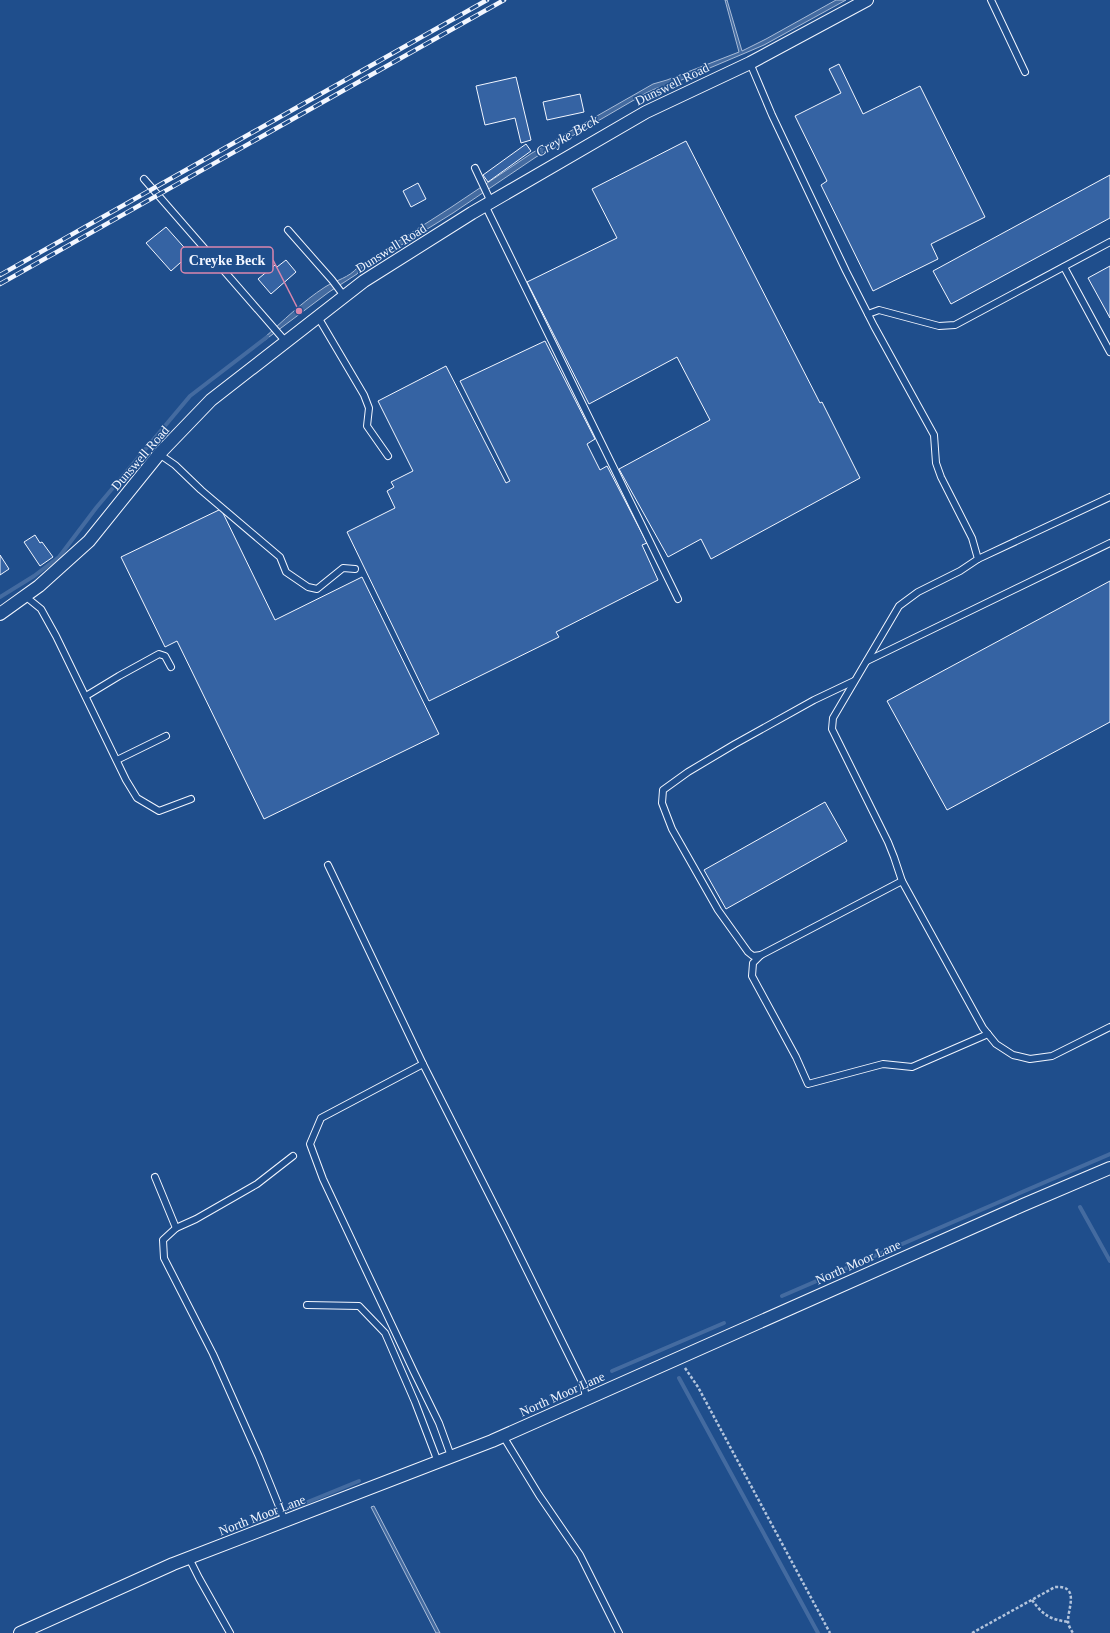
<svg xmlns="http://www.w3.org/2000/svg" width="1110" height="1633" font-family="'Times New Roman',serif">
	<rect width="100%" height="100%" fill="#1f4e8c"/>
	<g fill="#446ba0" stroke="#a8bbd7">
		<path d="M725 0H727L742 51 766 39 836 0H846L764 45 672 84 657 88 646 93 536 157 453 213 374 262 363 266 357 274 329 292 265 340 263 339C283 321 302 302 325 287 336 280 349 278 358 267L450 208 532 153 653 84 667 80 739 52Z"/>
		<polygon points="374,1506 440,1633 436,1633 371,1507"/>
	</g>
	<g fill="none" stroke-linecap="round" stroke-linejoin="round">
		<g stroke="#446ba0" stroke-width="4">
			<polyline points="0,597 34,576 59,557 96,508 190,396 267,337"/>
			<polyline points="1080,1207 1110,1261"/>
			<polyline points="782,1296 1110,1154"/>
			<polyline points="612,1371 724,1323"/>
			<polyline points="679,1378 818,1633"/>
			<polyline points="293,1508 359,1481"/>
			<polyline points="253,1527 283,1514"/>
		</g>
	</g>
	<g fill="#3563a3" stroke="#f2f6ff">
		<polygon points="839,64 863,114 920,86 985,217 931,244 938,259 873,291 821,185 827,181 795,116 841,93 829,69"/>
		<polygon points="516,77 531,140 521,143 515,118 485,125 476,86"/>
		<polygon points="580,94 584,112 547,120 543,102"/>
		<polygon points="686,141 820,403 822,402 860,478 711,559 701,539 668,557 619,469 710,420 677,357 589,404 527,282 617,238 592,189"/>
		<polygon points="526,144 531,151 488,182 483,175"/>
		<polygon points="1110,175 1110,218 951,304 933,271"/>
		<polygon points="418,183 426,199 411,207 403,191"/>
		<polygon points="166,227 190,254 171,271 146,243"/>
		<polygon points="286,260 296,272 271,294 258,279 275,265 277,267"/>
		<polygon points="1110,266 1110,318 1088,278"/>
		<polygon points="545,341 595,439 587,444 600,470 607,466 647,543 642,545 658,580 556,632 559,637 429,701 347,532 395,508 387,491 394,487 391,482 413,471 378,401 446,366 506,483 510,481 460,381"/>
		<polygon points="221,509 275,620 362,577 439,734 264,819 177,641 165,647 121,557"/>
		<polygon points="35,535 40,543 42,542 53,557 40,566 24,542"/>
		<polygon points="0,555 9,569 0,575"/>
		<polygon points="1110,581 1110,722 947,810 887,701"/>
		<polygon points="825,802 847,841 726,909 704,870"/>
	</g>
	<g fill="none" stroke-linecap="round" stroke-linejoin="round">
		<g stroke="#f2f6ff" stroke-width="8">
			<g id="service">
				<polyline points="991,0 1025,72"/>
				<polyline points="750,63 772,115 846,271 874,326 934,435 936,463 941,477 972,538 978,559 960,571 918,592 899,606 833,718 832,729 888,842 894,857 902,881 983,1028 996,1044 1013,1055 1030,1059 1052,1056 1110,1027"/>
				<polyline points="475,168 491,202"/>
				<polyline points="144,179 286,342"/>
				<polyline points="485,205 678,599"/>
				<polyline points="288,230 332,280 344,296"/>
				<polyline points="1064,267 1110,352"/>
				<polyline points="868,314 879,310 939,326 955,325 1110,242"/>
				<polyline points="318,317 364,395 369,408 367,426 388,456"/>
				<polyline points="159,454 175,465 201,490 280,557 286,572 308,587 317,589 343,568 355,569"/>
				<polyline points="978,559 1110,497"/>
				<polyline points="25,596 41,609 56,636 126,780 137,798 159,811 191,799"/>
				<polyline points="867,661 1110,543"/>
				<polyline points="854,681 814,700 735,744 688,772 663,790 662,803 672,829 718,910 748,952 753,956 761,955 902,881"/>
				<polyline points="86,696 119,676 159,654 165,656 171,667"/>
				<polyline points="117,760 166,736"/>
				<polyline points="328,865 423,1064 509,1234 584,1386 586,1399"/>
				<polyline points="761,955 753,963 752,976 796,1057 808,1084 883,1064 912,1067 988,1034"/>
				<polyline points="423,1064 321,1118 310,1144 323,1179 414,1372 439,1423 451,1456"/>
				<polyline points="155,1177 176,1228 163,1240 164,1258 213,1354 259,1457 285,1521"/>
				<polyline points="176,1228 196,1219 257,1184 293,1156"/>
				<polyline points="307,1305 359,1306 385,1333 415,1402 438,1462"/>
				<polyline points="503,1436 539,1495 580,1555 619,1633"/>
				<polyline points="189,1558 199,1578 230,1633"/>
			</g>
		</g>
		<g stroke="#f2f6ff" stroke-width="14">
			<g id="minor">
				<polyline points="0,614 39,586 89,541 159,454 211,400 364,281 472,213 646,112 750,63 867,0"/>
				<polyline points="20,1633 173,1564 492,1441 1023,1205 1110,1168"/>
			</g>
		</g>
		<g stroke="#b3c4dc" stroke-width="2.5" stroke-dasharray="3 2" stroke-linecap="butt">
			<polyline points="685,1368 698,1387 830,1633"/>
			<path d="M1032 1600C1043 1615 1049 1619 1068 1622"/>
			<path d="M972 1633 1055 1587C1080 1585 1068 1608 1068 1621 1068 1625 1071 1630 1073 1633"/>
		</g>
		<use href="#service" stroke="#1f4e8c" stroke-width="6"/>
		<use href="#minor" stroke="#1f4e8c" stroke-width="12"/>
		<g stroke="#f2f6ff" stroke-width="4.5">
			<g id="rail">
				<polyline points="0,275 487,0"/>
				<polyline points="0,284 504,0"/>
			</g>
		</g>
		<use href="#rail" stroke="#1f4e8c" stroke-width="3" stroke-dasharray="9" stroke-linecap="butt"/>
	</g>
	<g text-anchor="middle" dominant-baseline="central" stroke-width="3" stroke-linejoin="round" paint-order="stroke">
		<g font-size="13" fill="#f2f6ff" stroke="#1f4e8c">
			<text transform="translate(672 84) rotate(-26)">Dunswell Road</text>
			<text transform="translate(391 248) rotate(-32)">Dunswell Road</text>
			<text transform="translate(140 458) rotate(-49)">Dunswell Road</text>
			<text transform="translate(858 1262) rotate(-24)">North Moor Lane</text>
			<text transform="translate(562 1394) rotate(-24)">North Moor Lane</text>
			<text transform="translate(262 1515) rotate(-21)">North Moor Lane</text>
		</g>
		<g font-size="14" font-style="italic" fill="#f2f6ff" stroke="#1f4e8c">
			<text transform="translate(567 136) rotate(-30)">Creyke Beck</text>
		</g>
	</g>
	<path fill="none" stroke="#da87ad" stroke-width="1.5" d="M299 311L273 260"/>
	<circle fill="#da87ad" stroke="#1f4e8c" stroke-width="1.5" cx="299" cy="311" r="4"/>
	<rect fill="#1f4e8c" stroke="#da87ad" stroke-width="1.5" x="181" y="247" width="92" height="26" rx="4"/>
	<g font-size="14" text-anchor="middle" font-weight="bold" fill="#f2f6ff">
		<text x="227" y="265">Creyke Beck</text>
	</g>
</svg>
